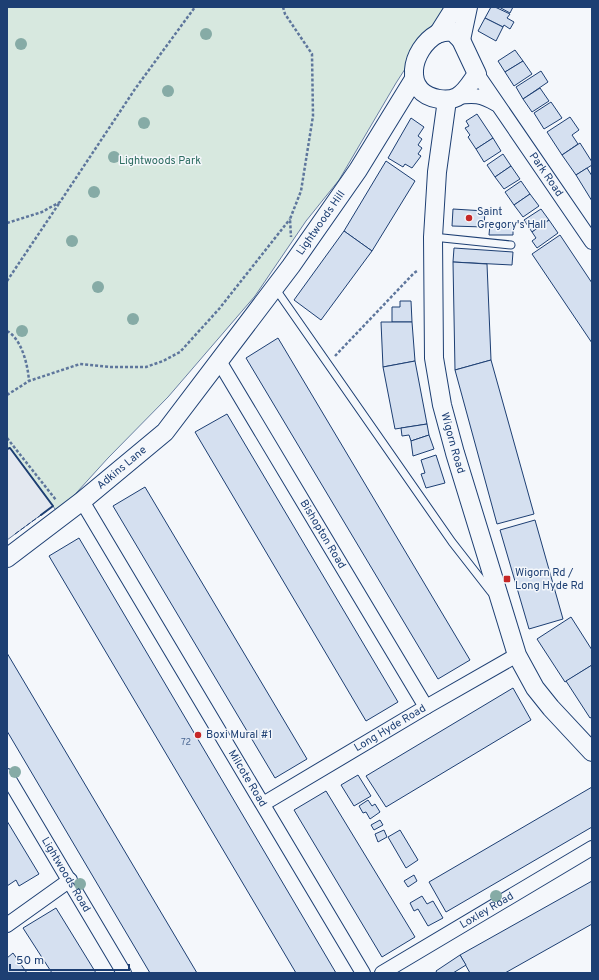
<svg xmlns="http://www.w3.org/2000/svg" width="599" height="980" font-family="Overpass,sans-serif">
	<rect width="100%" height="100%" fill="#f4f7fb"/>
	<polygon fill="#d7e8df" stroke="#687fa3" points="7,7 445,7 396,83 339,180 306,221 255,296 168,397 108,458 58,513 10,448 7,449"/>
	<polygon fill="#e3e8f0" stroke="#687fa3" points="10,448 53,506 7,540 7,449"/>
	<g fill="#d5e0f0" stroke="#1d3f73">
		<polygon points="491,7 495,7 510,14 507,18 514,22 510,29 504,25 503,27 485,18"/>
		<polygon points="499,7 513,7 510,13"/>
		<polygon points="485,18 503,27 496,41 478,31"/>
		<polygon points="515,50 523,61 505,72 498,61"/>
		<polygon points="523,61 532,74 514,86 505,72"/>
		<polygon points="541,71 548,82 523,99 516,87"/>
		<polygon points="540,88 549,101 532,112 523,99"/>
		<polygon points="551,102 562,118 544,129 534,113"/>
		<polygon points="477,114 493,138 476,149 468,137 470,135 465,128 469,126 466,121"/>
		<polygon points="570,117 579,130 572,135 578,144 562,155 547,132"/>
		<polygon points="411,118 424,127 418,136 422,139 418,145 422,148 418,154 421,156 412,168 405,164 403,167 388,158"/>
		<polygon points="493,138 501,151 484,162 476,149"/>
		<polygon points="580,143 592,162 592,165 576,175 562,155"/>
		<polygon points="503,154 511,166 495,177 487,165"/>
		<polygon points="386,161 415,181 372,251 344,231"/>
		<polygon points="511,166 520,179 504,189 495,177"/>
		<polygon points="587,168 592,176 592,201 576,175"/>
		<polygon points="521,181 530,194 514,205 505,192"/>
		<polygon points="530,194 539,206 523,217 514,205"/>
		<polygon points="453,209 485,211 484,227 452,226"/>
		<polygon points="541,209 549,220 532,232 524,220"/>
		<polygon points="549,220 558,233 537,248 532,241 536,238 532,232"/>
		<polygon points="490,224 513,224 513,235 489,235"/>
		<polygon points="344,231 372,251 321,320 294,300"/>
		<polygon points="560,235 592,283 592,343 532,254"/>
		<polygon points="454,248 513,252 512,265 453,262"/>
		<polygon points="453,262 487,264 491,360 455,370"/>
		<polygon points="400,301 411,301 412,322 392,322 392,307 400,307"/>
		<polygon points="381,322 412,322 415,361 383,367"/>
		<polygon points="278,338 470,660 438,679 246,358"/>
		<polygon points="491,360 534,514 497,524 455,370"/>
		<polygon points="415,361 427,424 395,429 383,367"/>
		<polygon points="227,414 398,702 366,721 195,432"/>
		<polygon points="427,424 429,435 411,441 409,435 402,436 401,428"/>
		<polygon points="429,435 434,449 413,456 411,441"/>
		<polygon points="436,455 445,483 426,488 421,474 425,473 421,460"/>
		<polygon points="145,487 307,759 275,778 113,506"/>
		<polygon points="535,520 563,619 529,629 500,530"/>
		<polygon points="79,538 336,973 296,973 49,556"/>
		<polygon points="571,617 592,650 592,665 565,682 537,639"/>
		<polygon points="7,653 197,973 150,973 7,731"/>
		<polygon points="592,665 592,717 590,718 566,681"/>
		<polygon points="513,688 531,720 386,807 366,776"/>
		<polygon points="358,775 371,796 354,806 341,785"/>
		<polygon points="592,787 592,827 446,912 429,882"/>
		<polygon points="326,791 415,937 382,957 294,810"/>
		<polygon points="368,800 372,806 375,804 380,812 370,819 366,812 363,813 359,806"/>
		<polygon points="380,820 383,825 374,830 371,825"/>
		<polygon points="7,821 39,874 19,886 16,880 7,886"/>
		<polygon points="384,830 387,837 378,842 375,834"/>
		<polygon points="400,830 418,860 406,868 388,837"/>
		<polygon points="414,875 417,881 408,887 404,881"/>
		<polygon points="592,881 592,924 505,973 470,973 460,955"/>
		<polygon points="422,896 427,904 433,901 443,918 428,926 418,909 414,911 410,903"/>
		<polygon points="56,908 96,973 52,973 23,928"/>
		<polygon points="13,953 27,973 7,973 7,958"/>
		<polygon points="460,955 466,965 453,973 437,973 436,971"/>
	</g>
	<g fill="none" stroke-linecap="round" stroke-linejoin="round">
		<g stroke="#1d3f73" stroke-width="9">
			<g id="service">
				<polyline points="433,237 511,245"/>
				<polyline points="275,288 452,542 491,592"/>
			</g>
		</g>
		<g stroke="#1d3f73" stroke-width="16">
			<g id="minor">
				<path id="s1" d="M477 74 592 242"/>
				<path d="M457 97C474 95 481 95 496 104"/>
				<path id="s2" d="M219 361 426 707"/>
				<path id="s3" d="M82 501 363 973"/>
				<path id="s4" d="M7 776 124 973"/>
				<path id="s5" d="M263 804 426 707 517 655"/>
				<polyline points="7,925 70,880"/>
				<path id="s6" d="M382 973 592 848"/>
			</g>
		</g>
		<g stroke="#1d3f73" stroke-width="20">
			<g id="tertiary">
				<path d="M452 31 461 40 477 74C471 82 466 92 457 97 451 100 445 100 439 99 401 93 411 49 437 34 441 32 448 32 452 31Z"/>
				<polyline points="438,34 455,7"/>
				<polyline points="461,40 468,7"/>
				<path id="s7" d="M447 100 437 172 433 237 434 358 442 405 455 453 517 655 535 688 551 708 592 752"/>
				<path id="s8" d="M7 558 82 501 165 432 291 266 358 170 414 79"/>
			</g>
		</g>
		<g stroke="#5e769c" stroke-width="2.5" stroke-dasharray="3 2" stroke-linecap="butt">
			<polyline points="283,7 285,14 312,54 313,116 301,191 290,219 291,237"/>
			<polyline points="7,223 42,212 60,202 135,89 195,7"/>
			<polyline points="7,281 60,202"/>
			<path d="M7 331C22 339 28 366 29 381"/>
			<polyline points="335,356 414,273 417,271"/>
			<polyline points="7,395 29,381 80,364 110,367 146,367 163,361 180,352 219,309 290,219"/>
			<polyline points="7,438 56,500"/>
		</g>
		<use href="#service" stroke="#f4f7fb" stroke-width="7"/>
		<use href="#minor" stroke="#f4f7fb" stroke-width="14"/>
		<use href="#tertiary" stroke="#f4f7fb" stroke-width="18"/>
		<polyline stroke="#1d3f73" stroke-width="1" stroke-dasharray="5 2" stroke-linecap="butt" points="15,534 41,515"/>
		<polyline stroke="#1d3f73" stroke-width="2" points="7,449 10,448 53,506 41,515"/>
	</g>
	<g fill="#86aba6">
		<circle cx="206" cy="34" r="6"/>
		<circle cx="21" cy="44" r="6"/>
		<circle cx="168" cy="91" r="6"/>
		<circle cx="144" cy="123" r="6"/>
		<circle cx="114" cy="157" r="6"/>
		<circle cx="94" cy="192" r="6"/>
		<circle cx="72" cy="241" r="6"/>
		<circle cx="98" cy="287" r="6"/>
		<circle cx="133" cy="319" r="6"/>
		<circle cx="22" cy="331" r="6"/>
		<circle cx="15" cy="772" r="6"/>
		<circle cx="80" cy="884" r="6"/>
		<circle cx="496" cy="896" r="6"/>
	</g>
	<g fill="#c62828" stroke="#f4f7fb" stroke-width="1.5">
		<circle cx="469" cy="218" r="4"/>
		<rect x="503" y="575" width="8" height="8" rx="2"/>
		<circle cx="198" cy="735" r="4"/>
	</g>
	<g text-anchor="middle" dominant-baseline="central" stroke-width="3" stroke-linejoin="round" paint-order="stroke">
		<g font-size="9" fill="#4b6792">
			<text x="186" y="742">72</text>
		</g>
		<g font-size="11" fill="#2c6c60" stroke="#f4f7fb">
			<text x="160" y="161">Lightwoods Park</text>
		</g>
		<g font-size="11" fill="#1d3f73" stroke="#f4f7fb">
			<text stroke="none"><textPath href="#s1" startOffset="122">Park Road</textPath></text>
			<text stroke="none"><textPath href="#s8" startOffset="463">Lightwoods Hill</textPath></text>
			<text stroke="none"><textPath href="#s7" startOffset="346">Wigorn Road</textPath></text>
			<text stroke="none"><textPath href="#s8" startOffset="146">Adkins Lane</textPath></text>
			<text stroke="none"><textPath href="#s2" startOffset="202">Bishopton Road</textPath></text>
			<text stroke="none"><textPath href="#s5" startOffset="148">Long Hyde Road</textPath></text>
			<text stroke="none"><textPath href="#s3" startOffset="323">Milcote Road</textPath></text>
			<text stroke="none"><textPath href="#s4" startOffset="115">Lightwoods Road</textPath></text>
			<text stroke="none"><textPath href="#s6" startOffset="122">Loxley Road</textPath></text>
		</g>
		<g font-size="11" fill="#1d3f73" stroke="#f4f7fb" text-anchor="start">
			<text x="477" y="212">Saint<tspan x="477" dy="13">Gregory's Hall</tspan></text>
			<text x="515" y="573">Wigorn Rd /<tspan x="515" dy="13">Long Hyde Rd</tspan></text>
			<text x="206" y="735">Boxi Mural #1</text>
		</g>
	</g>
	<rect width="599" height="980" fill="none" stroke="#1d3f73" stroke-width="16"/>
	<path d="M10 964v6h119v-6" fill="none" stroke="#1d3f73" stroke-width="2"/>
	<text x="16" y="964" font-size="12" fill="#1d3f73" stroke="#f4f7fb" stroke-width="3" paint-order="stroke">50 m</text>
</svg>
